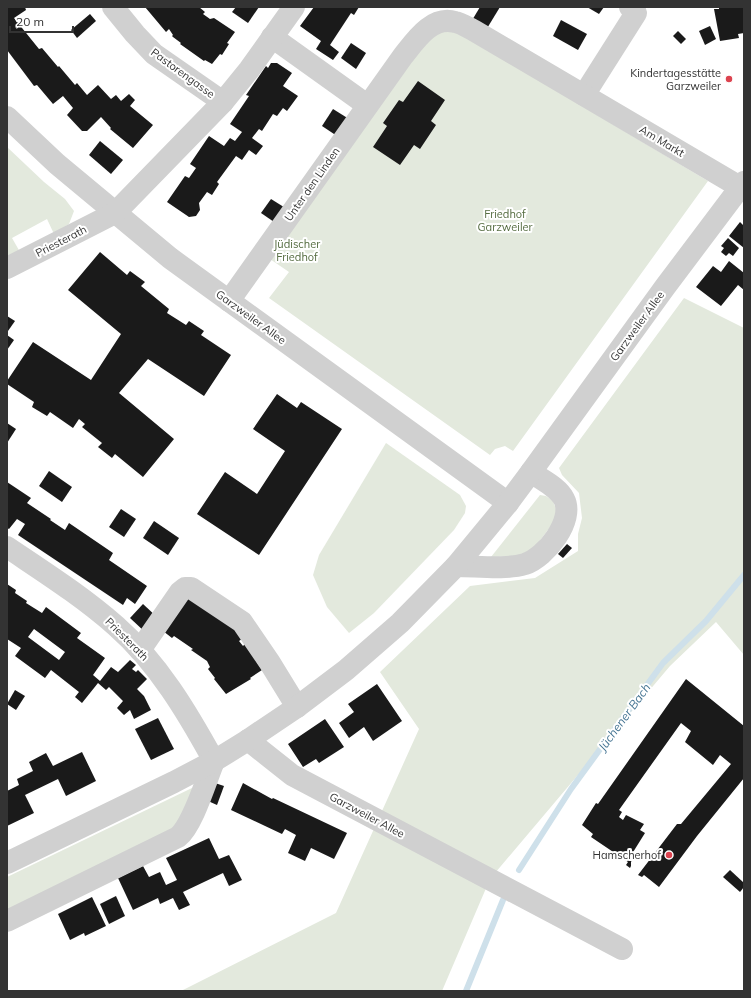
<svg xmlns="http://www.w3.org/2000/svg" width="751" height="998" font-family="Mulish,sans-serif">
	<rect width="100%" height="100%" fill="#fff"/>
	<!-- green -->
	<g fill="#e3e9dd">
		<polygon points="446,25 708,181 513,451 505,446 495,449 490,455 269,298 289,272 267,257 421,40"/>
		<polygon points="7,147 44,182 65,199 74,211 69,224 54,234 47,219 12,238 20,252 7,259"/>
		<polygon points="684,298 744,328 744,655 716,622 670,666 490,879 442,991 181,991 336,913 419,729 380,672 470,586 535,578 578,551 578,534 582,518 579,493 562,475 559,468"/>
		<polygon points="386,443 460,495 466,506 465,513 454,530 374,613 349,633 327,607 313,575 319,555"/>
		<polygon points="540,495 546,496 553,501 557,512 554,522 535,547 521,556 491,557"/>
		<polygon points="192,788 196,788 178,829 7,912 7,877"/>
	</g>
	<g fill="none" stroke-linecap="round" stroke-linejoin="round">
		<!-- stream -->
		<g stroke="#cee0ea" stroke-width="6">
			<polyline points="519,870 571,789 663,663 706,621 744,575"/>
			<polyline points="466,991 503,900"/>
		</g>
	</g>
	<!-- building -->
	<g fill="#1a1a1a" fill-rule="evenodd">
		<polygon points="7,7 25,7 26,10 14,18 39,49 42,48 58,67 59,66 75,85 77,83 87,95 98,85 111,99 116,95 121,101 129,94 135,100 130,106 153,125 133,148 110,129 111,128 101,117 87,131 82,131 67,115 73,108 63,96 53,104 37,85 34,86 7,50"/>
		<polygon points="145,7 199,7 205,12 203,14 210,19 214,18 235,32 227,43 229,44 222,55 220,54 212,64 205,60 204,61 180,44 181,43 173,37 172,36 173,35 169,29 166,32"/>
		<polygon points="236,7 259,7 248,23 232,12"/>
		<polygon points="314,7 359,7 354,15 351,13 330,45 339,52 333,60 316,49 321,41 300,26"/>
		<polygon points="480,7 500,7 486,30 471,22"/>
		<polygon points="587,7 604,7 599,14"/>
		<polygon points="719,7 744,7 744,33 738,34 739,38 720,41 714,9 719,9"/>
		<polygon points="90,14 96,21 77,38 71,30"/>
		<polygon points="561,20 587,34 578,50 553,36"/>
		<polygon points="710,26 716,39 705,45 699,31"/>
		<polygon points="678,31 686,39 681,44 673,36"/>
		<polygon points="351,43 366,53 356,69 341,58"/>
		<polygon points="271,63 277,63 292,73 283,86 298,96 287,111 283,108 277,116 273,114 262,131 259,129 252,138 263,146 256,155 249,150 242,160 236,156 217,182 219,184 212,195 207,192 199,203 200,210 196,216 189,217 167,202 185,176 189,178 196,168 190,164 209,136 224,146 230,138 235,141 242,132 230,124 249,96 246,95 266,66 268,68"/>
		<polygon points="418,81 445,100 431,121 436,125 420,149 414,145 400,165 373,147 387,126 383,123 399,100 403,102"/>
		<polygon points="333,109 349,119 337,136 322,126"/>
		<polygon points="100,141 123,160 111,174 89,155"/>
		<polygon points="271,199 287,209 277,224 261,213"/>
		<polygon points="740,222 744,226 744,248 729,236"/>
		<polygon points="728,238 739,248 733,256 729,253 726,256 721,252 724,248 721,246"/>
		<polygon points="100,252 127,275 130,271 145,282 141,286 169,309 167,313 186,325 189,321 204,331 201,335 231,355 204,396 148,359 119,393 174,439 143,477 115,454 112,458 98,447 102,443 82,427 85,424 79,419 73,428 50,412 47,416 32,407 34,402 7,384 7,381 33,342 91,380 121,334 68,290"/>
		<polygon points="729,261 744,273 744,290 738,285 721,306 696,287 713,266 721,272"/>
		<polygon points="7,316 15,321 8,331 7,331"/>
		<polygon points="7,335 14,340 7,350"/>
		<polygon points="277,394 297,408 301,402 342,429 259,555 197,514 225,472 257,494 285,451 253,429"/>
		<polygon points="7,423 16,429 7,443"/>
		<polygon points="49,471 72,487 62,502 39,486"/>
		<polygon points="7,482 31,498 27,503 51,519 50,520 65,530 69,523 113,553 109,560 147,586 135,604 127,598 123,605 18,535 25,524 17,519 9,529 7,528"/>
		<polygon points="121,509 136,519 124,537 109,527"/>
		<polygon points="154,521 179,538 168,555 143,538"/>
		<polygon points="567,544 572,548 563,558 558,554"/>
		<path d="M7 584 16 590 15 593 27 601 26 603 42 613 46 607 81 633 77 638 105 658 93 675 100 681 111 667 118 672 130 660 136 665 132 669 136 672 138 670 147 679 137 689 144 696 151 710 134 719 130 710 124 715 117 708 123 701 109 687 106 690 98 683 82 703 75 697 79 692 51 670 45 678 15 656 21 648 7 639ZM34 629 65 652 59 660 28 637Z"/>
		<polygon points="187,594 234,628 242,639 239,641 243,646 245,644 262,670 250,678 251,679 226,694 214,679 215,678 208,669 210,667 207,661 191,650 193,649 174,636 172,638 163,631"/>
		<polygon points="143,604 158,618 145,632 130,618"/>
		<polygon points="686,679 744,726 744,778 697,836 659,887 644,875 642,877 638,875 677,824 681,824 731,764 720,755 713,765 685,742 691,731 681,723 619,810 622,812 619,817 623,820 626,815 644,824 640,830 645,833 630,857 633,858 631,862 631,866 630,868 626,865 628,862 591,837 593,834 582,825 596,803 598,804"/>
		<polygon points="377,684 402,721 373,741 364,727 349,738 339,723 354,712 348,704"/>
		<polygon points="15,690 25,696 16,710 7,704"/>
		<polygon points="158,718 174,749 151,760 135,729"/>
		<polygon points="325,719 344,747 319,763 316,759 303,767 288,744"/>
		<polygon points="82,752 96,781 66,796 58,779 25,795 34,813 7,826 7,791 19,785 17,779 33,771 29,762 46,753 53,766"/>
		<polygon points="215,783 224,786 217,805 208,801"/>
		<polygon points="243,783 272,799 273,798 347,833 334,859 311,848 305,861 288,853 296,835 285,829 282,834 231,810"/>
		<polygon points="209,838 219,859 229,855 242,880 229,886 223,873 204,882 183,892 190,905 179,910 173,898 160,904 158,898 133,910 118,878 143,866 149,877 160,872 166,885 177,880 166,858"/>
		<polygon points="730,870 744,883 744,887 740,892 723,877"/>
		<polygon points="116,896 125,916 109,924 100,904"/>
		<polygon points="92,897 106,926 85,936 84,933 70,940 58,914"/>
	</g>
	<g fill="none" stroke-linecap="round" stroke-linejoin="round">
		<!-- minor -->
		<g stroke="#d0d0d0" stroke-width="22">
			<polyline points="113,7 135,34 154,54 223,102"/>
			<polyline points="272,37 367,105"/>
			<polyline points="584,95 636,13 630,7"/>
			<polyline points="7,117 57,164 170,258 508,503"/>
			<polyline points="7,268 115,213 223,102 249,70 294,7"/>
			<path d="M229 301 403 56C415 41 432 15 455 22 461 23 467 27 473 30L740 187"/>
			<path d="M7 547C44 572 82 596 116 626 158 663 187 712 214 761 206 780 193 825 178 837L7 921"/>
			<path d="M456 566C477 566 505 570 525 564 546 557 575 520 564 499 558 487 542 480 531 472"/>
			<polyline points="140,650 180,592 185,588 191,588 242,622 270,663 297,707"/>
			<polyline points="248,740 292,775 622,949"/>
			<polyline points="7,863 174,782 214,761 248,740 297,707 346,670 400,623 456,566 508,503 531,472 665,287 744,182"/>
		</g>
	</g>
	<!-- markers -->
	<g fill="#dc434f" stroke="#fff" stroke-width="1.5">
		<circle cx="729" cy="79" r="4"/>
		<circle cx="669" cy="855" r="4"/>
	</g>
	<g text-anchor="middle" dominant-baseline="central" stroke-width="4" stroke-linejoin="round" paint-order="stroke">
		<!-- street labels -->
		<g font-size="11" fill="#333" stroke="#fff">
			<text transform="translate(183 73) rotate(36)">Pastorengasse</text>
			<text transform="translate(662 141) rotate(31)">Am Markt</text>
			<text transform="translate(312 184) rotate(-55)">Unter den Linden</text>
			<text transform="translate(61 241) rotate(-27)">Priesterath</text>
			<text transform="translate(251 317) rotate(36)">Garzweiler Allee</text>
			<text transform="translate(637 326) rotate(-54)">Garzweiler Allee</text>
			<text transform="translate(127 639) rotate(45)">Priesterath</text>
			<text transform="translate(367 815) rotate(28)">Garzweiler Allee</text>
		</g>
		<!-- poi labels -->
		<g font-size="11" fill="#333" stroke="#fff" text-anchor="end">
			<text x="721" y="73">Kindertagesstätte<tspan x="721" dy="13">Garzweiler</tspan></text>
			<text x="661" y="855">Hamscherhof</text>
		</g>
		<!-- park labels -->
		<g font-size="11" fill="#566d42" stroke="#fff">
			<text x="505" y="214">Friedhof<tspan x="505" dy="13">Garzweiler</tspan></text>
			<text x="297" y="244">Jüdischer<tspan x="297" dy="13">Friedhof</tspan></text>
		</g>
		<!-- water labels -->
		<g font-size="12" font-style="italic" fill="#447492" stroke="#fff">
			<text transform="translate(624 717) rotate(-54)">Jüchener Bach</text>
		</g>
	</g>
	<!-- border -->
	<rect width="751" height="998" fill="none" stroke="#333333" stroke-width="16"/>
	<!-- scale -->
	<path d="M10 26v6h63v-6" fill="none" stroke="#333333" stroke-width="2"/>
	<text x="16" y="26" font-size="12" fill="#333333" stroke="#ffffff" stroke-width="3" paint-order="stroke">20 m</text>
</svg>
